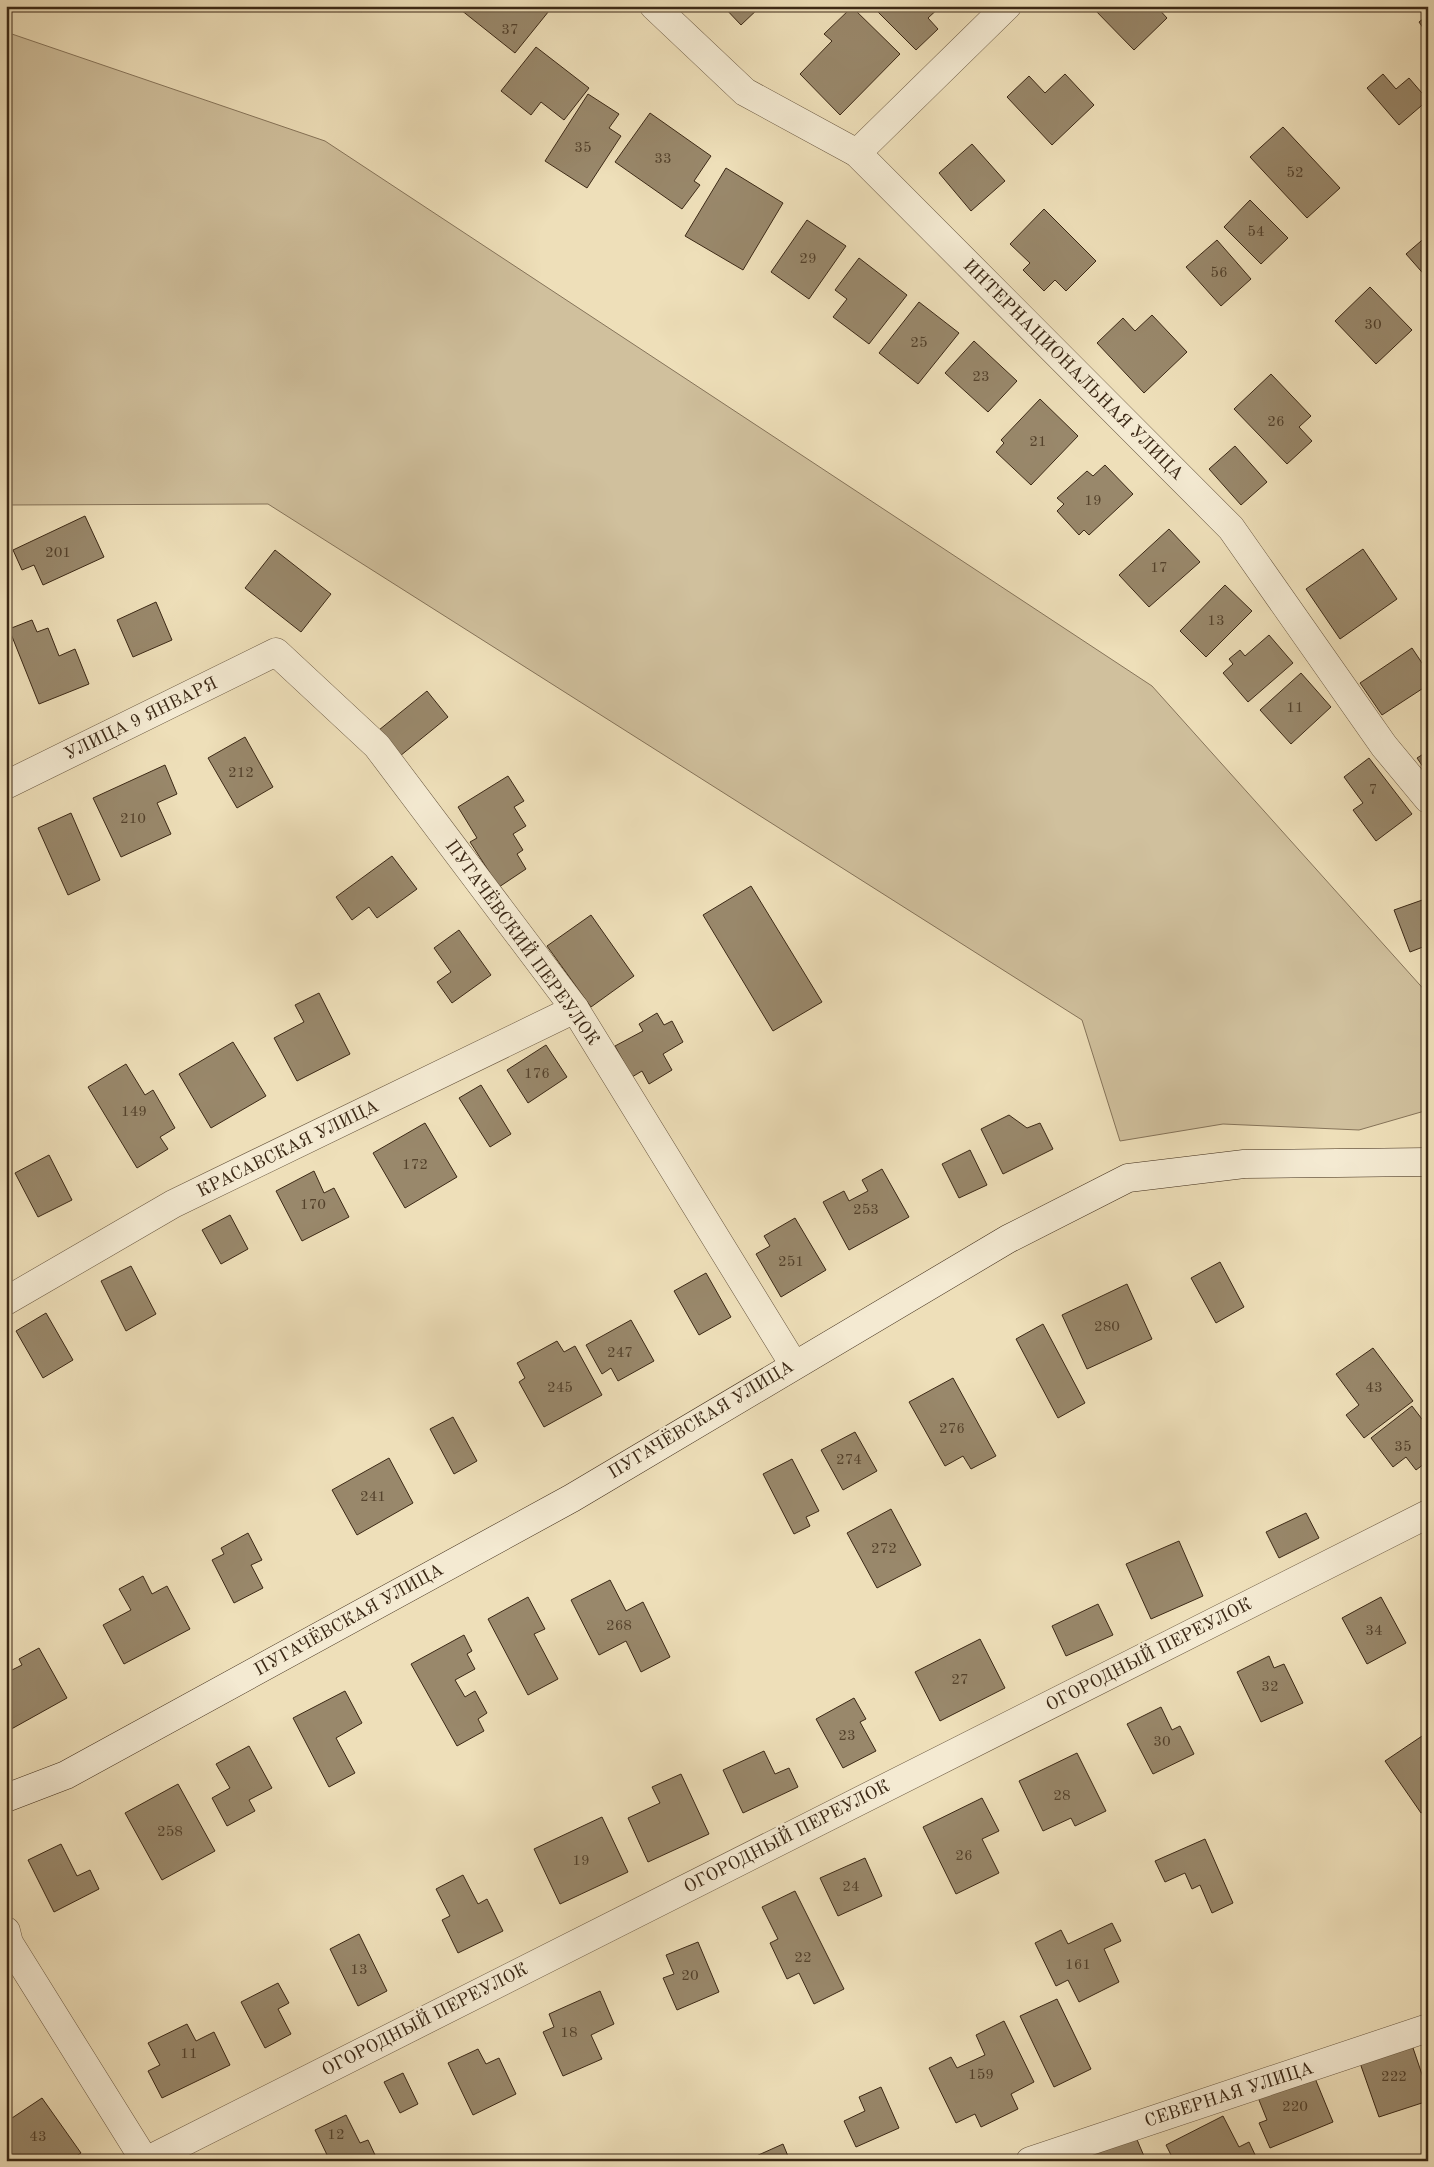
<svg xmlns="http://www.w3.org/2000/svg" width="1434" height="2167" font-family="'Old Standard TT',serif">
	<rect width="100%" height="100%" fill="#eedfb9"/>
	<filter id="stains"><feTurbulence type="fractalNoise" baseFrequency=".004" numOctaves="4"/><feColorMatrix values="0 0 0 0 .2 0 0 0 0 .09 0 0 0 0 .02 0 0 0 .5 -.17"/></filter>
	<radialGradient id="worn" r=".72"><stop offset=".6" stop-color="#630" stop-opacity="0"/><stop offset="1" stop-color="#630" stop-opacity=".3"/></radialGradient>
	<!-- green -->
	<polygon fill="#d0c09d" stroke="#86745a" points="6,32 325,141 1152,686 1428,994 1428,1110 1359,1130 1223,1124 1120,1141 1082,1020 268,504 6,505"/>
	<!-- building -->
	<g fill="#99886b" stroke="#3c2916">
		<polygon points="355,6 366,6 362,12"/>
		<polygon points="456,6 553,6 515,53"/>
		<polygon points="723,6 761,6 741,25"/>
		<polygon points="872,6 941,6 928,18 938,29 916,50"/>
		<polygon points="1095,6 1156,6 1167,18 1134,50 1093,8"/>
		<polygon points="852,7 900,54 840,115 800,74 832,41 824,34"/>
		<polygon points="1428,15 1428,35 1419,22"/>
		<polygon points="536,47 589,88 564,120 541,102 531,115 501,91"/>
		<polygon points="1065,74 1094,105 1052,145 1007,97 1029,76 1045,93"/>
		<polygon points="1383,74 1396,89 1409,78 1428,100 1399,125 1367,88"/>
		<polygon points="588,94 619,114 609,128 621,136 587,188 545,161"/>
		<polygon points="650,113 711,156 694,181 700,185 682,209 615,162"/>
		<polygon points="1283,127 1340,188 1307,218 1250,157"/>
		<polygon points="972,144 1005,181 971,211 939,173"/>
		<polygon points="726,168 783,203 743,270 685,236"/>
		<polygon points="1250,200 1288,238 1261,264 1224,227"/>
		<polygon points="1044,209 1096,261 1066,291 1055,280 1044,291 1023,270 1030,263 1010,244"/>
		<polygon points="807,220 846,246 809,299 771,272"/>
		<polygon points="1428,235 1428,279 1406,254"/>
		<polygon points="1217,240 1251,279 1221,306 1186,267"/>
		<polygon points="859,258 907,295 869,344 833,317 847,299 835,290"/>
		<polygon points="1370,287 1412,330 1376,364 1335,321"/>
		<polygon points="919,302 959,333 918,384 879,353"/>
		<polygon points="1152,315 1187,352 1144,393 1097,343 1123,318 1135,331"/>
		<polygon points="974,341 1017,381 988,412 945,373"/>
		<polygon points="1271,374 1311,416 1299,427 1312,441 1287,464 1234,409"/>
		<polygon points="1040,399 1078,436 1031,485 996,452 1004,443 1001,440"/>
		<polygon points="1235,446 1267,482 1241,505 1209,469"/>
		<polygon points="1105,465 1133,494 1089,535 1084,530 1079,535 1057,511 1064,504 1057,498 1087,471 1093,476"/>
		<polygon points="85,516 104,557 43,585 34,565 22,570 13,550"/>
		<polygon points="1169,529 1200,562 1149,607 1119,575"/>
		<polygon points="1363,549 1397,599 1340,639 1306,589"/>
		<polygon points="275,550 331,594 301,632 245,588"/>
		<polygon points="1225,585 1252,611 1206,657 1180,631"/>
		<polygon points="156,602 172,640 133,657 117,620"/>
		<polygon points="32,620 37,632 48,628 59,656 75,649 89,684 39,704 9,629"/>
		<polygon points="1269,635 1293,663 1248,702 1223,673 1233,664 1229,659 1240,650 1245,656"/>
		<polygon points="1412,648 1428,672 1428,685 1382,715 1360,683"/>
		<polygon points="1301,673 1331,707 1291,744 1260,710"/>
		<polygon points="427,691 448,717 400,756 379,730"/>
		<polygon points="245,737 273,787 237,808 208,758"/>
		<polygon points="1428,751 1428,774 1417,758"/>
		<polygon points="1369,758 1412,814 1376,841 1353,810 1363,803 1344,777"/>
		<polygon points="165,765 177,794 157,803 171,834 121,857 93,798"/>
		<polygon points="508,776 524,801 514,807 526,826 513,834 523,850 517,854 526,869 499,887 470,842 477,838 458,807"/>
		<polygon points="71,813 100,880 68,895 38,828"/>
		<polygon points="392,856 417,889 377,918 369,907 352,920 336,897"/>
		<polygon points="751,886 822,1002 773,1031 703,915"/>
		<polygon points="1428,898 1428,945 1410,952 1394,910"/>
		<polygon points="591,915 634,976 591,1007 547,946"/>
		<polygon points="459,930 491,975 452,1003 437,982 451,972 434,948"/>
		<polygon points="319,993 350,1054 297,1081 274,1038 304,1022 295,1005"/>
		<polygon points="657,1013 664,1025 672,1021 683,1042 663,1054 672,1070 649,1084 642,1071 632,1077 615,1046 643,1031 639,1024"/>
		<polygon points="233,1042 266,1096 211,1128 179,1074"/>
		<polygon points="546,1045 567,1077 528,1103 507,1070"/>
		<polygon points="126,1064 145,1095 153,1090 175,1128 160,1137 168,1149 137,1168 88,1087"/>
		<polygon points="481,1085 511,1134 490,1147 459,1098"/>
		<polygon points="1009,1115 1027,1128 1040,1123 1053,1149 1003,1174 981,1129"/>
		<polygon points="425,1123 457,1177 405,1208 373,1153"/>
		<polygon points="970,1150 987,1185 959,1198 942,1164"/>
		<polygon points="49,1155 72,1200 38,1217 15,1173"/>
		<polygon points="882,1169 909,1217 849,1250 823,1202 844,1191 849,1201 868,1191 862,1180"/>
		<polygon points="314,1171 324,1193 334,1188 349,1217 302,1241 276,1191"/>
		<polygon points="230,1215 248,1249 221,1264 202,1230"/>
		<polygon points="795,1218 826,1270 781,1297 756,1254 770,1246 764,1236"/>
		<polygon points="1220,1262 1244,1307 1216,1323 1191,1278"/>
		<polygon points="131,1266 156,1314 126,1331 101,1281"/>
		<polygon points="706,1273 731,1317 699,1335 674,1291"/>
		<polygon points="1127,1284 1152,1339 1087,1369 1062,1315"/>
		<polygon points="46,1313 73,1360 43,1378 16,1331"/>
		<polygon points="631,1320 654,1361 618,1381 611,1368 602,1374 586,1345"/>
		<polygon points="1043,1324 1085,1403 1058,1418 1016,1339"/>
		<polygon points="557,1341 564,1352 575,1346 602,1395 544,1427 519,1382 525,1378 517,1363"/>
		<polygon points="1373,1348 1413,1401 1364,1438 1346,1415 1359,1405 1336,1374"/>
		<polygon points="953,1378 996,1456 971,1469 963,1456 945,1466 909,1402"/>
		<polygon points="1412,1406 1428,1427 1428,1461 1416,1470 1406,1457 1393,1467 1371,1438"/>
		<polygon points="453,1417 477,1461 454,1474 430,1429"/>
		<polygon points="855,1432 877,1471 843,1490 821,1450"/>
		<polygon points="389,1458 413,1503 357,1535 332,1490"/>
		<polygon points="792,1459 819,1511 806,1517 810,1526 794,1534 763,1474"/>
		<polygon points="891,1509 921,1565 877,1588 847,1533"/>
		<polygon points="1306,1513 1319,1538 1279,1558 1266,1532"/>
		<polygon points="248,1533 262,1560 251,1565 263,1588 234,1603 212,1560 224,1554 221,1548"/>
		<polygon points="1179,1541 1203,1596 1151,1619 1126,1564"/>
		<polygon points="143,1576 152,1594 167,1586 190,1629 124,1664 103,1625 131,1610 119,1589"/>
		<polygon points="610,1580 626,1611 643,1602 670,1657 641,1672 626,1641 599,1655 571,1600"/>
		<polygon points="528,1597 545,1629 534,1634 558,1679 528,1695 488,1619"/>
		<polygon points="1381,1597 1406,1643 1367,1664 1342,1618"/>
		<polygon points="1098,1604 1113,1635 1066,1656 1052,1626"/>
		<polygon points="464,1635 472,1651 467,1654 475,1669 455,1680 465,1697 475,1691 487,1713 478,1719 484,1731 457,1746 411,1664"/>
		<polygon points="980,1639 1005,1688 940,1721 915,1672"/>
		<polygon points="39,1648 67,1698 6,1732 6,1673 22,1665 19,1659"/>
		<polygon points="1269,1656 1274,1668 1284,1664 1303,1703 1261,1722 1237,1672"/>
		<polygon points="345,1691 362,1723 336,1738 355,1773 329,1787 293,1718"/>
		<polygon points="854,1698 866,1719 860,1722 876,1751 843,1768 816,1719"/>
		<polygon points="1161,1707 1172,1730 1180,1726 1194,1754 1153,1774 1127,1724"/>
		<polygon points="1428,1732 1428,1809 1421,1813 1385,1761"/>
		<polygon points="249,1746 272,1788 249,1800 255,1811 227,1826 212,1798 230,1788 216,1764"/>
		<polygon points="764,1751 775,1774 789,1768 798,1787 743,1813 723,1770"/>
		<polygon points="1077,1753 1106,1811 1075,1826 1071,1818 1043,1831 1019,1781"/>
		<polygon points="681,1774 709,1834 648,1862 628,1818 660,1803 652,1787"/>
		<polygon points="178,1784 215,1851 162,1880 125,1813"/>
		<polygon points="982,1798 999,1831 982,1839 999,1873 956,1894 923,1827"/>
		<polygon points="602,1817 628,1872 560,1904 534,1849"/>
		<polygon points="1205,1839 1233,1903 1212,1913 1200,1885 1192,1889 1185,1873 1165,1882 1155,1861"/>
		<polygon points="61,1844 77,1876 90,1870 99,1889 54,1912 28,1860"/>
		<polygon points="865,1858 882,1896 838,1916 820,1878"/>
		<polygon points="463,1875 478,1904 487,1899 503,1931 458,1953 442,1920 450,1916 436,1889"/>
		<polygon points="795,1891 844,1989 814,2004 799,1973 787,1979 770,1943 778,1939 762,1907"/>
		<polygon points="1112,1923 1121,1941 1104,1949 1119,1982 1079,2002 1068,1980 1056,1986 1035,1943 1061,1930 1068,1944"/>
		<polygon points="359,1934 387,1991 358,2006 330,1949"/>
		<polygon points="698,1942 719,1992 677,2010 663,1978 674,1974 666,1955"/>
		<polygon points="278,1983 289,2003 278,2009 291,2034 265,2048 241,2002"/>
		<polygon points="600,1991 614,2024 591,2035 602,2059 563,2076 543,2032 554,2027 549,2014"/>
		<polygon points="1057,1999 1091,2069 1054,2087 1020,2016"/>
		<polygon points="1004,2021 1034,2082 1011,2094 1018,2109 981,2127 975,2114 956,2123 929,2068 951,2057 957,2068 985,2055 976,2035"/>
		<polygon points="187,2024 196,2041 214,2032 230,2065 162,2098 148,2071 160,2065 148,2043"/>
		<polygon points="1412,2045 1428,2092 1428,2101 1379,2117 1360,2063"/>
		<polygon points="478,2049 486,2064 499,2058 516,2094 473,2115 448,2063"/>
		<polygon points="1312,2071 1333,2122 1270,2148 1259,2123 1267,2120 1257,2095"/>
		<polygon points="403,2073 418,2104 400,2113 384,2082"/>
		<polygon points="881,2087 899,2128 856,2147 844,2121 865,2111 859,2097"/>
		<polygon points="42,2098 81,2153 69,2161 10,2161 6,2155 6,2122"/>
		<polygon points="346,2115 360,2143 368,2140 376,2157 367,2161 330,2161 315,2130"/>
		<polygon points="1223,2116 1239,2147 1249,2142 1258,2161 1174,2161 1166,2145"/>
		<polygon points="1133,2130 1146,2161 1059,2161"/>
		<polygon points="783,2144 790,2161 755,2161 754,2157"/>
	</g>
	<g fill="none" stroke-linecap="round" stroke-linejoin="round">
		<!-- street casing -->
		<g stroke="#68563f" stroke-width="29">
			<g id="street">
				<polyline points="654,6 745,92 857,153 1231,528 1384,746 1428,799"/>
				<polyline points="857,153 1007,6"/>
				<polyline points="6,785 276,652 377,746 575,1009 794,1365"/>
				<polyline points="6,1301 173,1204 575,1009"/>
				<polyline points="6,1931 9,1943 145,2161"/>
				<polyline points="146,2161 1428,1514"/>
				<polyline points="1030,2161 1428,2028"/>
			</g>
		</g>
		<!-- secondary casing -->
		<g stroke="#3c2916" stroke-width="29">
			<polyline id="secondary" points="6,1798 66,1775 572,1498 1008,1239 1128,1178 1244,1164 1428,1162"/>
		</g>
		<!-- street -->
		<use href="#street" stroke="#f4ead2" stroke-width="28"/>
		<!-- secondary -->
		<use href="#secondary" stroke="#f4ead2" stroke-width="28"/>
	</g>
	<g text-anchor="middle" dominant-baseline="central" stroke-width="5" stroke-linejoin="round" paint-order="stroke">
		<!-- number labels -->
		<g font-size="15" fill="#53412b">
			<text x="510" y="30">37</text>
			<text x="583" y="148">35</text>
			<text x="663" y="159">33</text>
			<text x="1295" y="173">52</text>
			<text x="1256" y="232">54</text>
			<text x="808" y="259">29</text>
			<text x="1219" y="273">56</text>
			<text x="1373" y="325">30</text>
			<text x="919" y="343">25</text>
			<text x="981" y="377">23</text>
			<text x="1276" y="422">26</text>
			<text x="1038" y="442">21</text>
			<text x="1093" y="501">19</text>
			<text x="58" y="553">201</text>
			<text x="1159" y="568">17</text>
			<text x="1216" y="621">13</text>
			<text x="1295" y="708">11</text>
			<text x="241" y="773">212</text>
			<text x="1373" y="790">7</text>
			<text x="133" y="819">210</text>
			<text x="537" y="1074">176</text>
			<text x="134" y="1112">149</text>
			<text x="415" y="1165">172</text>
			<text x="313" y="1205">170</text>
			<text x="866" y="1210">253</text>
			<text x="791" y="1262">251</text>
			<text x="1107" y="1327">280</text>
			<text x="620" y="1353">247</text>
			<text x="560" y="1388">245</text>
			<text x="1374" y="1388">43</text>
			<text x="952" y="1429">276</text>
			<text x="1403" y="1447">35</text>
			<text x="849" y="1460">274</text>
			<text x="373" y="1497">241</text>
			<text x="884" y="1549">272</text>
			<text x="619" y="1626">268</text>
			<text x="1374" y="1631">34</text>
			<text x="960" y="1680">27</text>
			<text x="1270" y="1687">32</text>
			<text x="847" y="1736">23</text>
			<text x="1162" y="1742">30</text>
			<text x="1062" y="1796">28</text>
			<text x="170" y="1832">258</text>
			<text x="964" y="1856">26</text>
			<text x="581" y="1861">19</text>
			<text x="851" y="1887">24</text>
			<text x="803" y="1958">22</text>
			<text x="1078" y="1965">161</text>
			<text x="359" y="1970">13</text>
			<text x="690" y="1976">20</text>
			<text x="569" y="2033">18</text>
			<text x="189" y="2054">11</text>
			<text x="981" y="2075">159</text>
			<text x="1394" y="2077">222</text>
			<text x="1295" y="2107">220</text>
			<text x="336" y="2135">12</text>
			<text x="38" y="2137">43</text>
		</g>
		<!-- street labels -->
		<g font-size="18" fill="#3c2916" stroke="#f4ead2">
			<text transform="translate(1073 370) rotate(45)">ИНТЕРНАЦИОНАЛЬНАЯ УЛИЦА</text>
			<text transform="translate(141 719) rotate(-26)">УЛИЦА 9 ЯНВАРЯ</text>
			<text transform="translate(522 943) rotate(54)">ПУГАЧЁВСКИЙ ПЕРЕУЛОК</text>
			<text transform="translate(288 1149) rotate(-26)">КРАСАВСКАЯ УЛИЦА</text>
			<text transform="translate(701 1420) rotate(-31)">ПУГАЧЁВСКАЯ УЛИЦА</text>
			<text transform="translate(349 1620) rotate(-29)">ПУГАЧЁВСКАЯ УЛИЦА</text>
			<text transform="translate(1149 1655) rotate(-27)">ОГОРОДНЫЙ ПЕРЕУЛОК</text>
			<text transform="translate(787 1837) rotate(-27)">ОГОРОДНЫЙ ПЕРЕУЛОК</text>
			<text transform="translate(425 2020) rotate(-27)">ОГОРОДНЫЙ ПЕРЕУЛОК</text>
			<text transform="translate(1229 2095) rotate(-18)">СЕВЕРНАЯ УЛИЦА</text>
		</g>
	</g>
	<!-- margin -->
	<rect width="1434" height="2167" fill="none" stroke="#eedfb9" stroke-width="25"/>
	<rect x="8" y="8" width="1419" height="2152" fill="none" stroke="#3c2916" stroke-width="2.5"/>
	<rect x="12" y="12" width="1409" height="2142" fill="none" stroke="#3c2916"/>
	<rect width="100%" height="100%" filter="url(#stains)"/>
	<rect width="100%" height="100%" fill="url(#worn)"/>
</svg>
